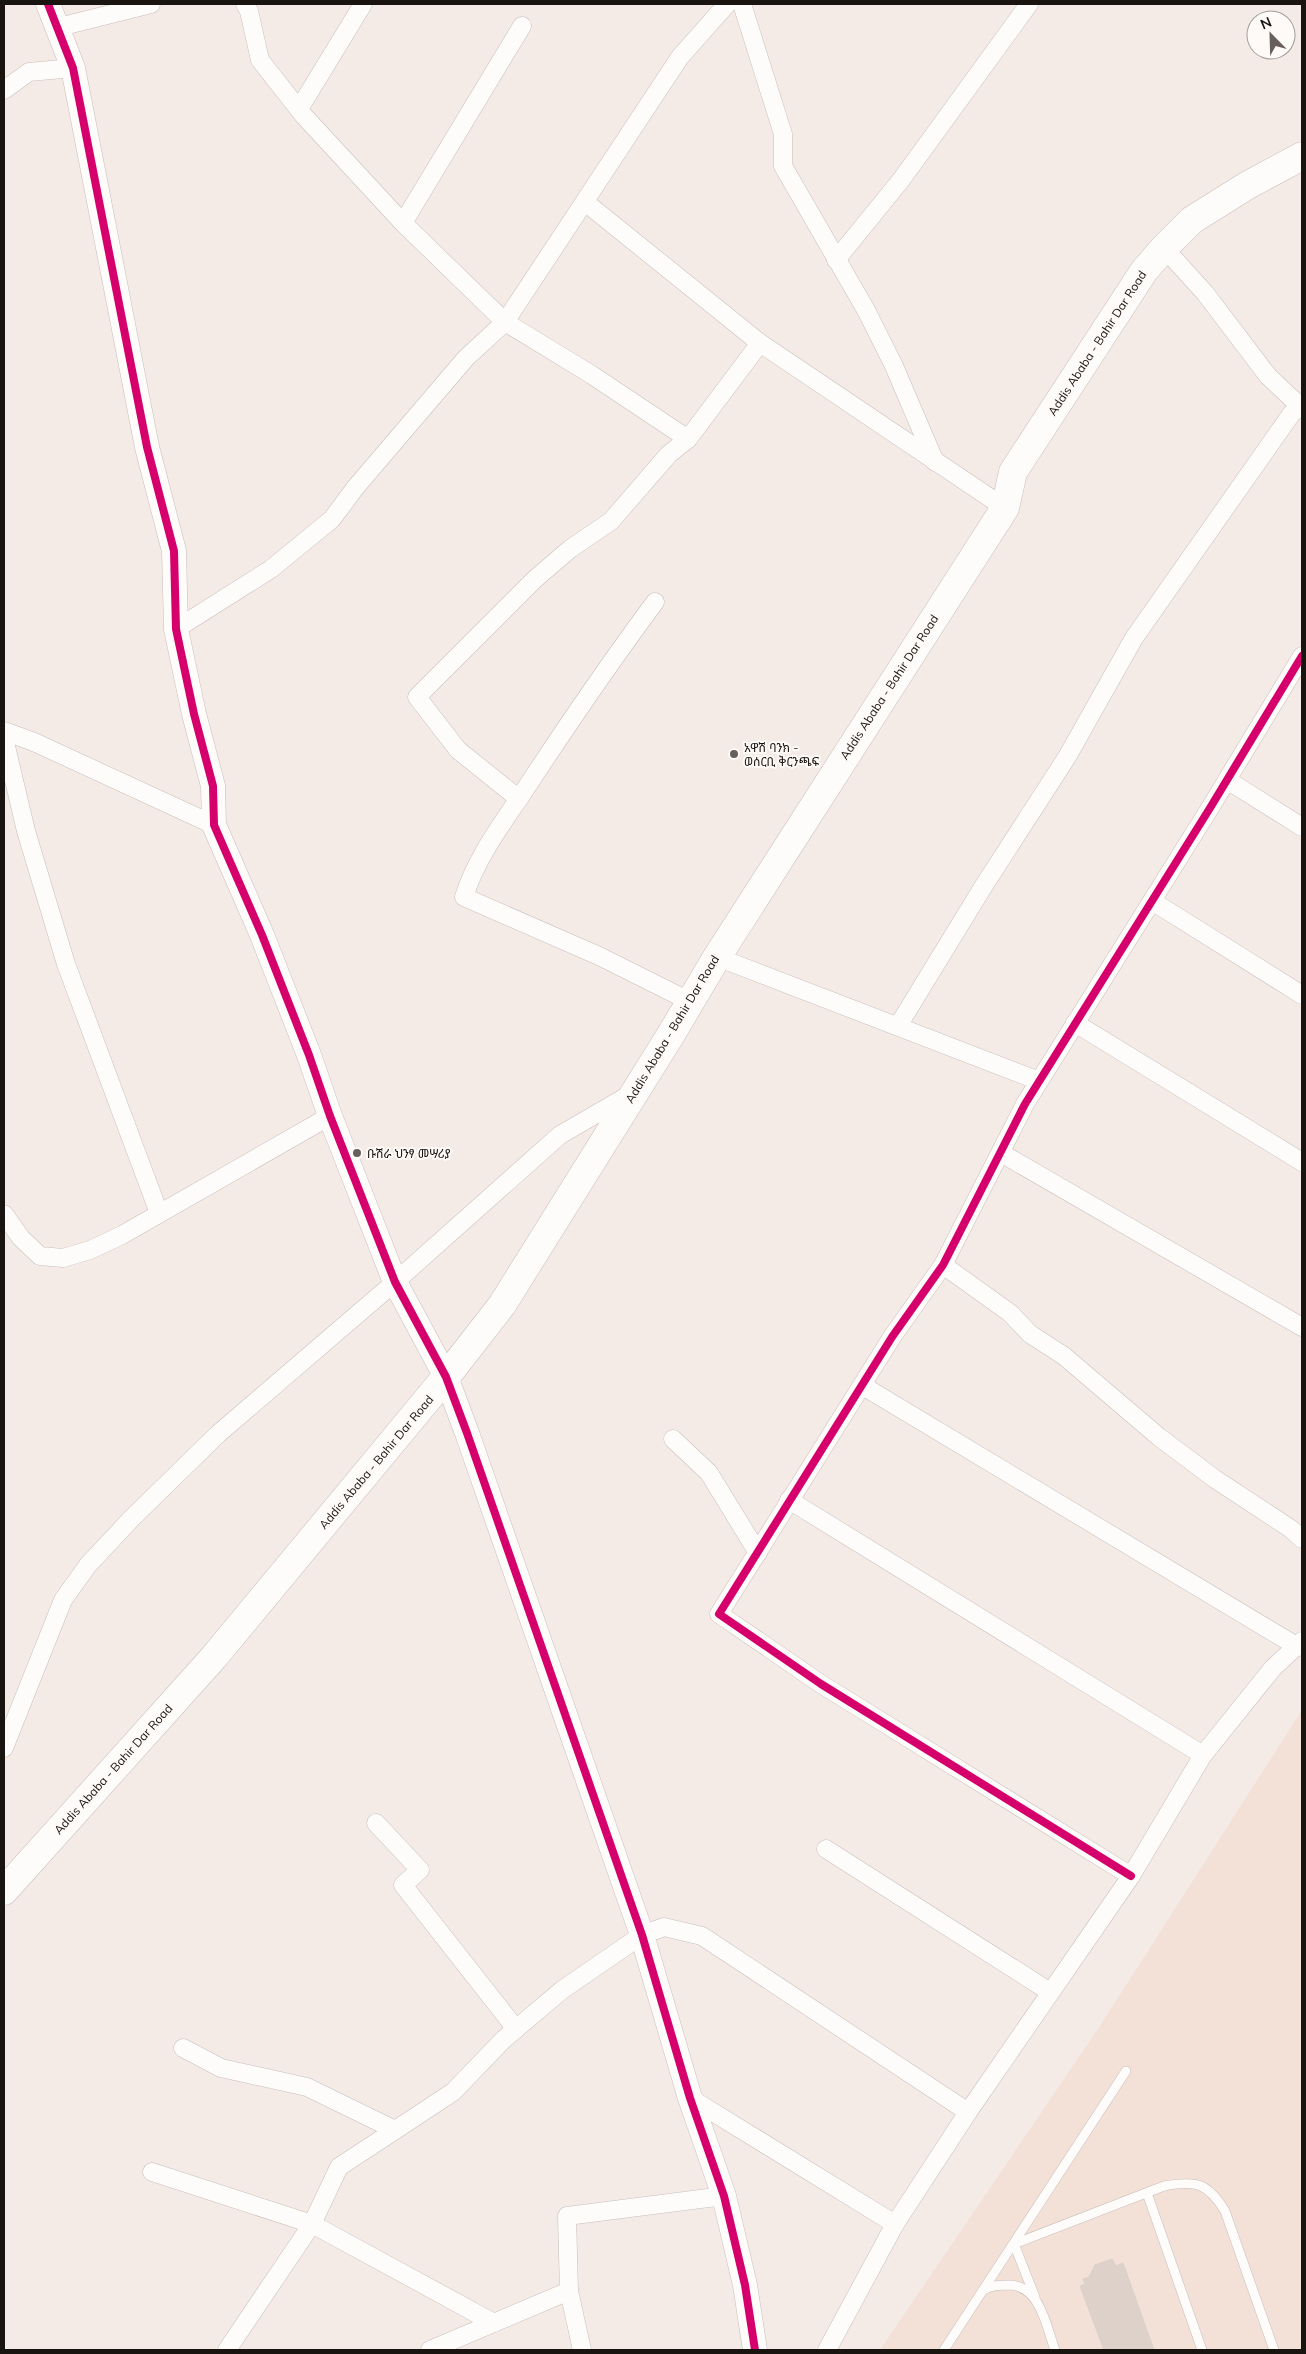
<svg xmlns="http://www.w3.org/2000/svg" width="1306" height="2354" font-family="Mulish,'Noto Sans Ethiopic',sans-serif">
	<rect width="100%" height="100%" fill="#f5ebe6"/>
	<!-- built -->
	<polygon fill="#f3e0d6" points="1302,1710 1302,2350 880,2350 1100,2026"/>
	<!-- building -->
	<polygon fill="#ded1ca" stroke="#d9d1cd" points="1112,2259 1116,2266 1123,2263 1154,2350 1104,2350 1080,2286 1085,2284 1083,2279 1089,2277 1095,2265"/>
	<g fill="none" stroke-linecap="round" stroke-linejoin="round">
		<!-- lane casing -->
		<g stroke="#c6bebb" stroke-width="10">
			<g id="lane">
				<polyline points="1147,2193 1202,2350"/>
				<polyline points="983,2290 1126,2071"/>
				<path d="M1035 2297 1014 2244 1164 2186C1196 2180 1208 2183 1225 2211L1274 2350"/>
				<path d="M944 2350 983 2290C992 2285 1000 2285 1010 2285 1041 2287 1046 2326 1055 2350"/>
			</g>
		</g>
		<!-- street casing -->
		<g stroke="#c6bebb" stroke-width="19">
			<g id="street">
				<polyline points="245,4 249,11 260,60 304,116 403,223 505,322 592,375 688,439 760,343"/>
				<polyline points="742,4 783,134 783,166 866,310 894,366 935,462"/>
				<polyline points="59,27 151,4"/>
				<polyline points="4,90 29,72 73,68"/>
				<polyline points="299,109 363,4"/>
				<polyline points="585,202 760,343 1005,508"/>
				<polyline points="403,223 522,26"/>
				<polyline points="1164,248 1205,293 1268,376 1302,408"/>
				<polyline points="836,260 901,180 1029,4"/>
				<path d="M655 602C609 664 566 727 524 791 502 824 476 858 464 897L599 956 689 1001"/>
				<polyline points="176,629 271,569 332,519 355,488 466,358 505,322 680,57 727,4"/>
				<polyline points="4,731 34,742 214,825"/>
				<polyline points="4,738 26,831 66,964 159,1213"/>
				<polyline points="1227,780 1302,827"/>
				<polyline points="519,799 458,750 417,697 535,579 570,549 611,521 669,454 688,439"/>
				<polyline points="1152,901 1302,995"/>
				<polyline points="717,957 1039,1081"/>
				<polyline points="1075,1023 1302,1162"/>
				<polyline points="898,1026 983,887 1067,757 1134,638 1292,413 1302,406"/>
				<polyline points="1001,1153 1302,1327"/>
				<polyline points="4,1214 21,1238 40,1256 63,1258 90,1250 122,1235 330,1116"/>
				<polyline points="943,1265 1010,1313 1030,1334 1064,1356 1159,1437 1215,1479 1291,1529 1302,1539"/>
				<polyline points="863,1386 1298,1647"/>
				<polyline points="673,1439 709,1473 758,1553"/>
				<polyline points="789,1500 1203,1755"/>
				<polyline points="4,1748 63,1600 88,1565 131,1519 218,1434 395,1282 560,1135 629,1095"/>
				<polyline points="376,1823 420,1870 403,1885 516,2029"/>
				<polyline points="826,1849 1050,1992"/>
				<polyline points="1131,1876 821,1684 719,1614 892,1337 943,1265 1025,1104 1210,808 1302,656"/>
				<polyline points="183,2048 221,2068 307,2087 395,2130"/>
				<polyline points="690,2098 895,2224"/>
				<polyline points="152,2172 312,2224 494,2323"/>
				<polyline points="227,2350 312,2224 339,2167 453,2092 504,2039 562,1990 642,1935 664,1927 702,1936 968,2112"/>
				<polyline points="430,2350 569,2291"/>
				<polyline points="582,2350 569,2291 567,2216 724,2196"/>
				<polyline points="827,2350 895,2224 968,2112 1131,1876 1203,1755 1273,1668 1302,1641"/>
			</g>
		</g>
		<!-- secondary casing -->
		<g stroke="#c6bebb" stroke-width="25">
			<polyline id="secondary" points="48,4 73,68 147,447 174,551 176,629 194,714 213,786 214,825 262,935 309,1055 330,1116 395,1282 446,1377 467,1433 642,1935 690,2098 724,2196 745,2285 755,2350"/>
		</g>
		<!-- highway casing -->
		<g stroke="#c6bebb" stroke-width="29">
			<polyline id="highway" points="4,1891 214,1657 446,1377 502,1305 670,1036 717,957 1005,508 1013,472 1144,271 1164,248 1192,220 1248,185 1302,156"/>
		</g>
		<!-- lane -->
		<use href="#lane" stroke="#fefcfb" stroke-width="9"/>
		<!-- street -->
		<use href="#street" stroke="#fefcfb" stroke-width="18"/>
		<!-- secondary -->
		<use href="#secondary" stroke="#fefcfb" stroke-width="24"/>
		<!-- highway -->
		<use href="#highway" stroke="#fefcfb" stroke-width="28"/>
		<!-- cycleway casing -->
		<g stroke="#fdfaf8" stroke-width="11">
			<g id="cycleway">
				<polyline points="48,4 73,68 147,447 174,551 176,629 194,714 213,786 214,825 262,935 309,1055 330,1116 395,1282 446,1377 467,1433 642,1935 690,2098 724,2196 745,2285 755,2350"/>
				<polyline points="1131,1876 821,1684 719,1614 892,1337 943,1265 1025,1104 1210,808 1302,656"/>
			</g>
		</g>
		<!-- cycleway -->
		<use href="#cycleway" stroke="#d6006c" stroke-width="8"/>
	</g>
	<!-- markers -->
	<g fill="#675f5c" stroke="#fdfaf8" stroke-width="2">
		<circle cx="734" cy="754" r="5"/>
		<circle cx="357" cy="1153" r="5"/>
	</g>
	<g text-anchor="middle" dominant-baseline="central" stroke-width="4" stroke-linejoin="round" paint-order="stroke">
		<!-- street labels -->
		<g font-size="12" fill="#1a1411" stroke="#fdfaf8">
			<text transform="translate(1097 343) rotate(-57)">Addis Ababa - Bahir Dar Road</text>
			<text transform="translate(889 687) rotate(-57)">Addis Ababa - Bahir Dar Road</text>
			<text transform="translate(672 1029) rotate(-59)">Addis Ababa - Bahir Dar Road</text>
			<text transform="translate(376 1462) rotate(-50)">Addis Ababa - Bahir Dar Road</text>
			<text transform="translate(113 1769) rotate(-48)">Addis Ababa - Bahir Dar Road</text>
		</g>
		<!-- poi labels -->
		<g font-size="12" fill="#1a1411" stroke="#fdfaf8" text-anchor="start">
			<text x="744" y="747">አዋሽ ባንክ -<tspan x="744" dy="14">ወሰርቢ ቅርንጫፍ</tspan></text>
			<text x="367" y="1153">ቡሽራ ህንፃ መሣሪያ</text>
		</g>
	</g>
	<!-- border -->
	<rect width="1306" height="2354" fill="none" stroke="#1a1411" stroke-width="10"/>
	<!-- north arrow -->
	<g transform="translate(1271 35) rotate(337)"><circle r="24" fill="#fdfaf8" stroke="#a29e9c"/>
	<path d="M0-4L9 19L0 12L-9 19Z" fill="#675f5c"/>
	<text y="-8" font-size="14" font-weight="bold" text-anchor="middle" fill="#1a1411">N</text>
	</g>
</svg>
